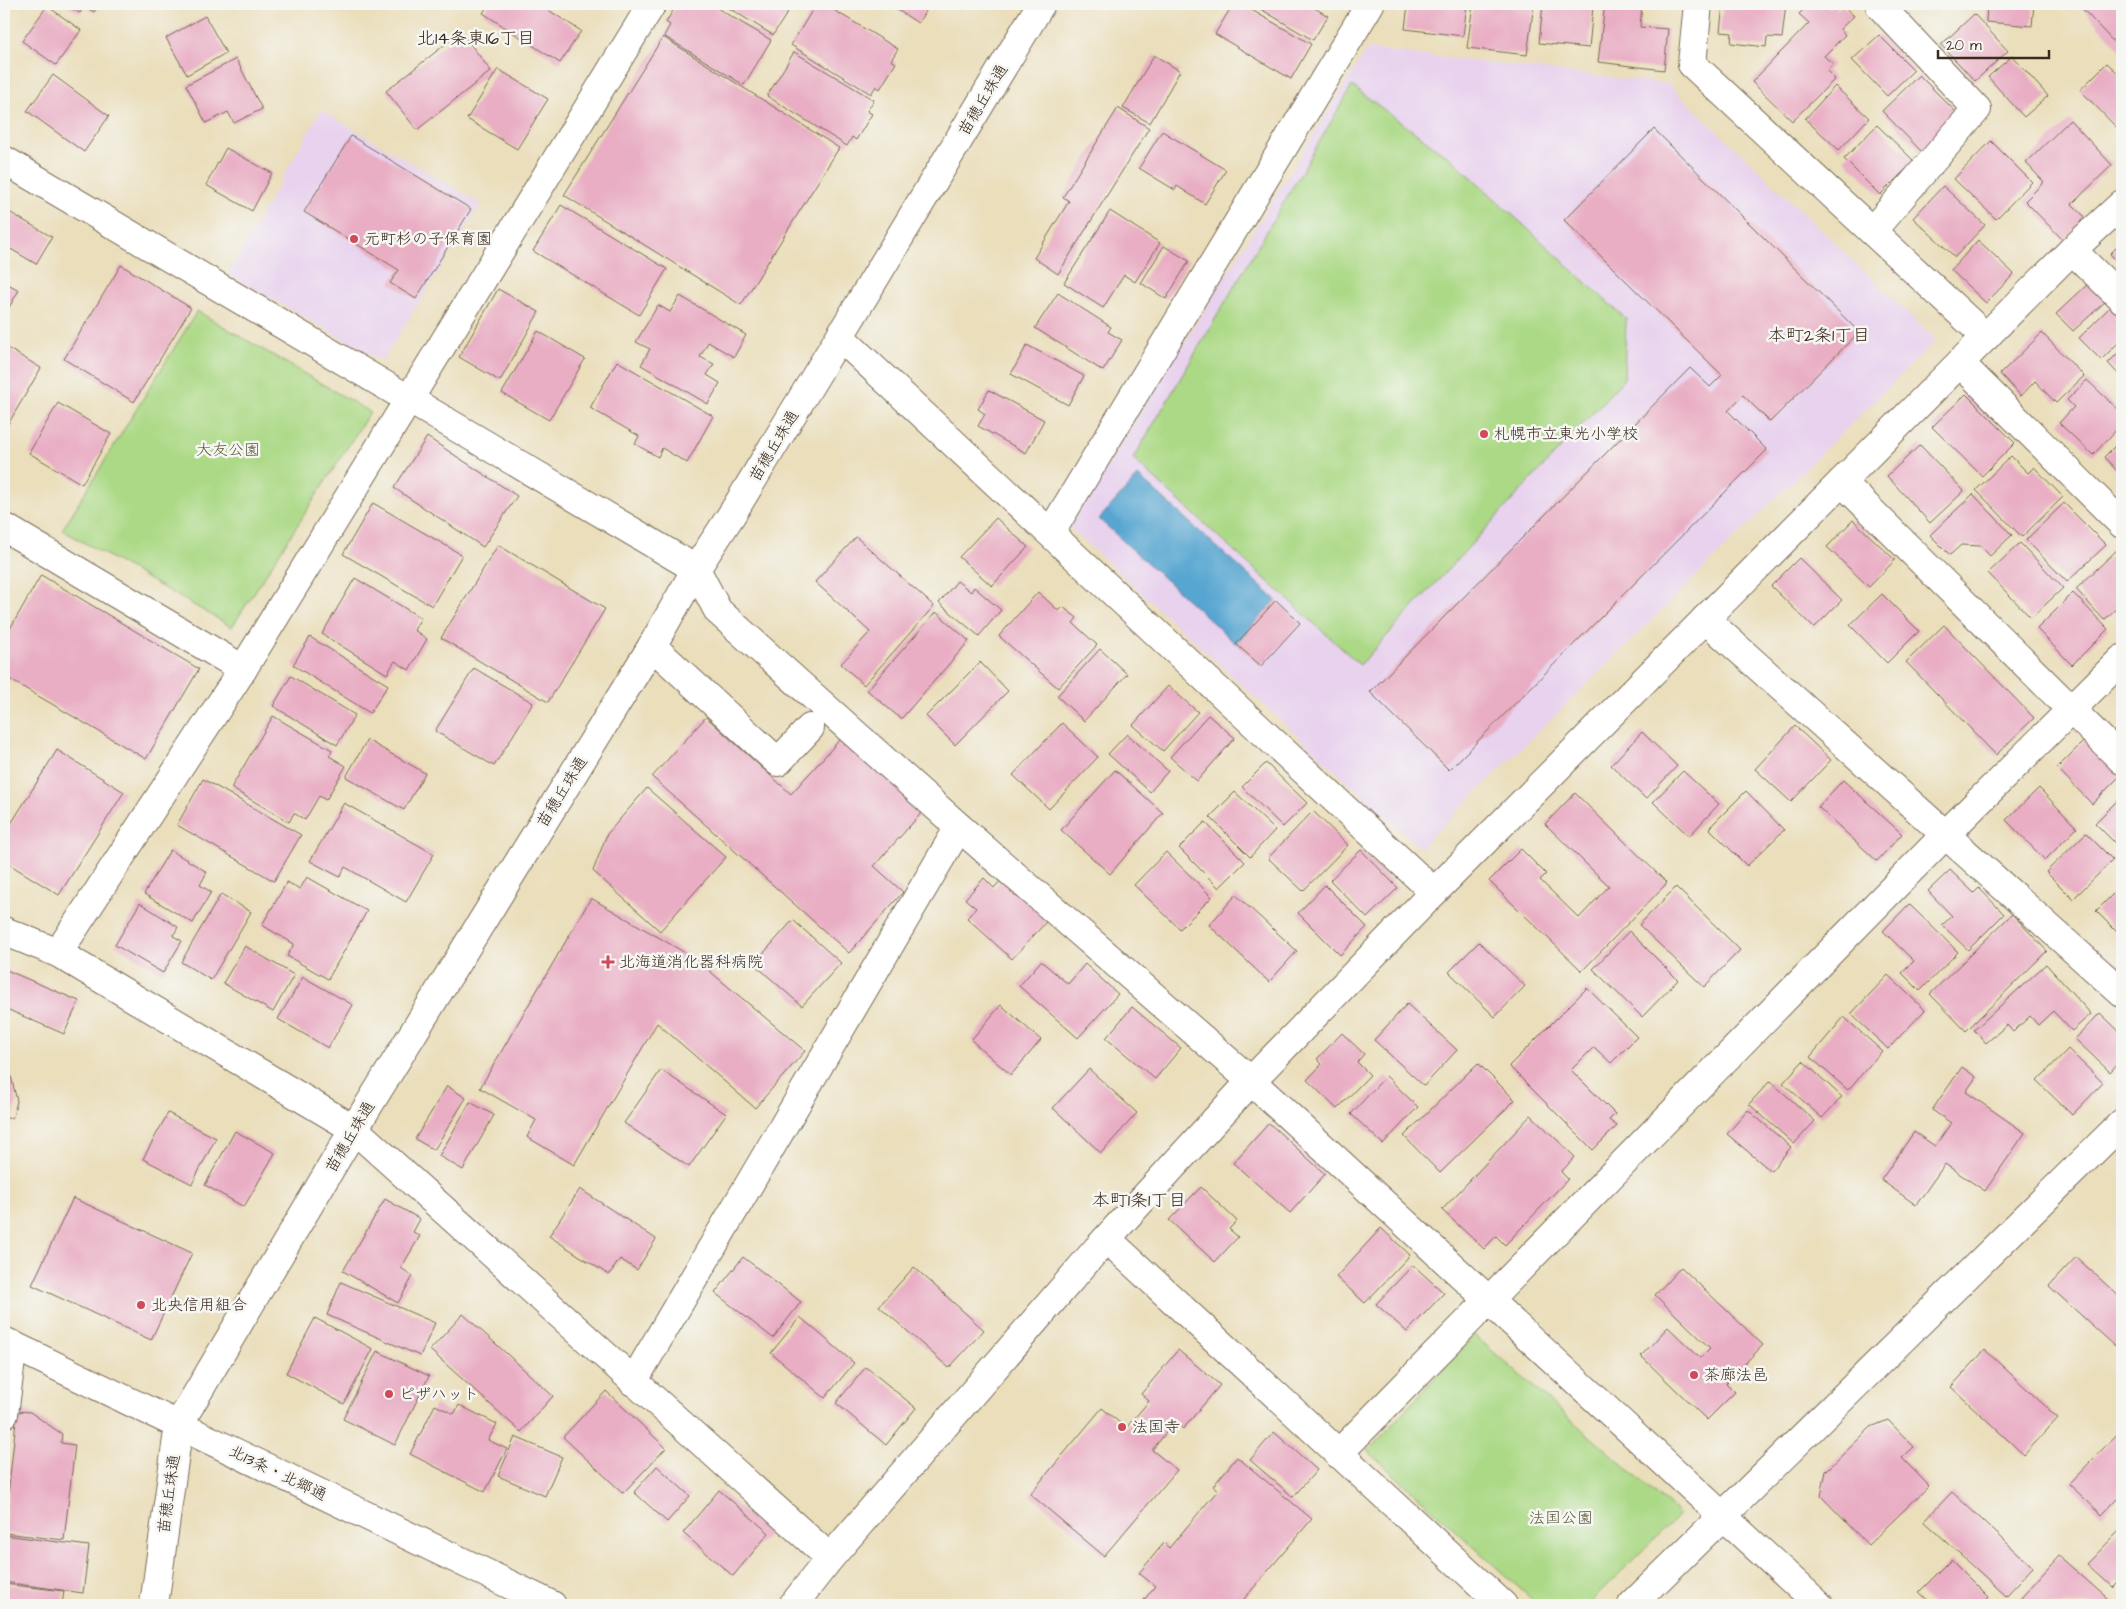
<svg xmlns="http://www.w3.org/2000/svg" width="2126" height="1609" font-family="'Architects Daughter','Klee One',sans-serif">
	<rect width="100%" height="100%" fill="#f6f6f2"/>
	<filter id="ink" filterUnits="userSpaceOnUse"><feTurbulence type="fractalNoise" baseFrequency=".02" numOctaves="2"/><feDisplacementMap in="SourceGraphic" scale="10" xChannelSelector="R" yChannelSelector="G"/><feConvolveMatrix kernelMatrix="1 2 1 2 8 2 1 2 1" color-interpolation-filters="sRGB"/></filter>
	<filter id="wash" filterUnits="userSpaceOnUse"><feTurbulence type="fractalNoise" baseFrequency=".0096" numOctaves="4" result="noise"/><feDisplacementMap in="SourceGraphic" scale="20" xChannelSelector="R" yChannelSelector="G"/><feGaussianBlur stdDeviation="1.12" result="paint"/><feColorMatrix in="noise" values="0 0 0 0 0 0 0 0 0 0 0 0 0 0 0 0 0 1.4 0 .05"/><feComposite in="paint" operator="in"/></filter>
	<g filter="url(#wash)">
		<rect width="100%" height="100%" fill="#eadebb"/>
		<!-- built -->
		<g fill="#e8d2ee">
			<polygon points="1367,49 1668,84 1936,340 1420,848 1069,527"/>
			<polygon points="321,110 481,204 382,361 228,274"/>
		</g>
		<!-- green -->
		<g fill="#acd986" stroke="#748252">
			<polygon points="1352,86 1455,162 1626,319 1624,379 1360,665 1133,459"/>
			<polygon points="197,311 370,412 232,627 62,530"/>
			<polygon points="1474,1335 1679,1514 1588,1605 1538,1605 1368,1451"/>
		</g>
		<!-- water -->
		<polygon fill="#57a6d1" stroke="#496878" points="1138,476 1276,600 1236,644 1099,519"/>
		<g id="blocks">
			<!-- building -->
			<g fill="#e9aec4">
				<polygon points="63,4 99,4 94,12 84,6 80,13"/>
				<polygon points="489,4 539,4 581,31 560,63 483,13"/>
				<polygon points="677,4 710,4 771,40 744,85 664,36 670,25 666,22"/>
				<polygon points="722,4 793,4 773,35"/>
				<polygon points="816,4 824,4 898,49 891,60 896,63 880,89 876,86 871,94 791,45"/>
				<polygon points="888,4 930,4 918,23"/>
				<polygon points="1233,4 1241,4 1311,44 1291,79 1215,34"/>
				<polygon points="1252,4 1308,4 1328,16 1313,40"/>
				<polygon points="1408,4 1467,4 1463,36 1405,29"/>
				<polygon points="1473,4 1534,4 1527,55 1467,48"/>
				<polygon points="1543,4 1593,7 1589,48 1539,43"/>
				<polygon points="1605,4 1642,4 1640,27 1668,29 1664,70 1598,62"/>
				<polygon points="1723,4 1786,4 1782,38 1767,37 1766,47 1731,43 1732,33 1720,32"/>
				<polygon points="1809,4 1815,4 1818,7 1821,4 1825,4 1829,8 1833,4 1838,9 1842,5 1854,16 1840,29 1845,35 1824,56 1833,64 1827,71 1835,79 1792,121 1752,82 1809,23 1799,14"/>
				<polygon points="1987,4 2034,4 2032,26 1986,22"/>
				<polygon points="2078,4 2122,4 2122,51"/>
				<polygon points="47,6 81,30 56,65 22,41"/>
				<polygon points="1974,14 2008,51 1975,81 1941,45"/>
				<polygon points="205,16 226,53 187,75 166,38"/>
				<polygon points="461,32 491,71 417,130 386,91"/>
				<polygon points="1879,35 1914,70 1887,96 1852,60"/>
				<polygon points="663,37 839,148 741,305 564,195"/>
				<polygon points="794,52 874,100 867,111 872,114 856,140 852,137 847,146 767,96"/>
				<polygon points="1154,55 1180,71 1150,123 1123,108"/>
				<polygon points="2012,56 2048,96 2024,117 1988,77"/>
				<polygon points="236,59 262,109 234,123 228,112 206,123 186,85"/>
				<polygon points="2107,63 2122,77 2122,133 2080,90"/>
				<polygon points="498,69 548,99 517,149 467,119"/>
				<polygon points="53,75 109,116 84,152 27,111"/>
				<polygon points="1919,75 1959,115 1922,152 1882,111"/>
				<polygon points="1835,86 1869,118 1839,150 1805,119"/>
				<polygon points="1118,108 1149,128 1058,274 1034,258 1069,201 1063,197"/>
				<polygon points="2070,120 2112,165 2072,204 2086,218 2063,240 2025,201 2044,182 2026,163"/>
				<polygon points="1877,125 1914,161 1880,195 1844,159"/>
				<polygon points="1654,129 1859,332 1770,422 1743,395 1728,411 1767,450 1449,770 1370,692 1690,368 1710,387 1722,375 1564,220"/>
				<polygon points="1162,131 1226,170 1205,204 1177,186 1175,190 1139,168"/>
				<polygon points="351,136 471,209 416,299 390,283 399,270 304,212"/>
				<polygon points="1991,141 2032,182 1996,219 1954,179"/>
				<polygon points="226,148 272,173 252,211 206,185"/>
				<polygon points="1943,186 1985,225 1955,257 1913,218"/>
				<polygon points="561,205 667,269 639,315 533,251"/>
				<polygon points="4,209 52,237 36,264 4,245"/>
				<polygon points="1110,211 1160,243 1135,282 1124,275 1103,308 1064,283"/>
				<polygon points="1978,240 2014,274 1986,303 1951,270"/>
				<polygon points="2122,242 2122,266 2110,254"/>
				<polygon points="1164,246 1189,261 1166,299 1141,283"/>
				<polygon points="121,265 191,308 134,402 64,359"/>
				<polygon points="4,282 19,290 4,316"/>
				<polygon points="2089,283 2106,301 2073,331 2056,314"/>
				<polygon points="498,289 539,312 500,381 459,357"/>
				<polygon points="1058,293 1111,327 1108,332 1122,340 1103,371 1035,328"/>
				<polygon points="680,296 746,335 734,357 708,342 700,357 714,364 707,375 720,383 708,404 641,365 650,349 636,342 658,305 670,312"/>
				<polygon points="2112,305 2122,315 2122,339 2101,360 2079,338"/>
				<polygon points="538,331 585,359 549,420 502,393"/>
				<polygon points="2042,333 2084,376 2056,403 2035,381 2021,396 2000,374"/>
				<polygon points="1027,345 1084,376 1068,405 1011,374"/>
				<polygon points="4,346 41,368 4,431"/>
				<polygon points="2122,349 2122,378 2108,363"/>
				<polygon points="617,361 713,416 687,463 662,448 658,457 635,444 639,436 590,408"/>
				<polygon points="2087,380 2122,413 2122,424 2093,455 2059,423 2074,407 2067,400"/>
				<polygon points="989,390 1044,420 1026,453 978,426 985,414 978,409"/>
				<polygon points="1966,394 2015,443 1982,476 1932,427"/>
				<polygon points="58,403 111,434 82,484 29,453"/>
				<polygon points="427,437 517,496 483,547 394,488"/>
				<polygon points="2122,439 2122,476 2104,457"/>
				<polygon points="1920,445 1964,491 1930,523 1887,476"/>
				<polygon points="2011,456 2028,473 2034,467 2063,497 2022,537 1976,490"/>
				<polygon points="1973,494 2012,535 1990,556 1981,546 1961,545 1950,555 1930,535"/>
				<polygon points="373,503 462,555 432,606 343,554"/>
				<polygon points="2064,503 2106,545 2067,582 2026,540"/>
				<polygon points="996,518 1028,547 992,586 959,557"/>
				<polygon points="1853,520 1895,560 1869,587 1827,547"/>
				<polygon points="856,537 934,606 864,685 841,664 870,632 815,582"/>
				<polygon points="2020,543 2063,588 2031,618 1988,573"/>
				<polygon points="498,545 605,609 548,702 441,638"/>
				<polygon points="2120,547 2122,549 2122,603 2104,620 2076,589"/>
				<polygon points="1799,558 1842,600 1814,628 1771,586"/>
				<polygon points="41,575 199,669 146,759 4,676 4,639"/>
				<polygon points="355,578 421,618 414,630 427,639 409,670 395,661 387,674 322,634"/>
				<polygon points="957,581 971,592 974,587 1001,610 979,636 939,603"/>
				<polygon points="1038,592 1059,611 1063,607 1077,618 1073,623 1097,645 1058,688 999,636"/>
				<polygon points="2073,593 2108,629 2072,665 2037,629"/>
				<polygon points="1882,594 1919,631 1887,663 1850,625"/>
				<polygon points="1276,600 1300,623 1261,666 1236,644"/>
				<polygon points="936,612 969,641 901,719 867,690"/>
				<polygon points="1944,625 2034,718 1996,755 1906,662"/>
				<polygon points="310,637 388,685 370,713 293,665"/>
				<polygon points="1100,649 1127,674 1084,721 1057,696"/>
				<polygon points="980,662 1008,691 955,745 926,716"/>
				<polygon points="474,668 533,703 494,766 435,731"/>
				<polygon points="291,676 355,715 337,745 273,706"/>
				<polygon points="1168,686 1198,712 1163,751 1133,725"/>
				<polygon points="1208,715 1235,738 1197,781 1170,757"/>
				<polygon points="273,716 332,750 329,756 346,766 326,800 319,796 305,820 294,813 289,822 231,788"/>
				<polygon points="706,717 791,794 843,736 925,809 874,866 903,892 849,953 652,777"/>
				<polygon points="1062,723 1098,757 1049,809 1013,775"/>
				<polygon points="1795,726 1831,760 1791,802 1755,769"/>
				<polygon points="1642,732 1677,766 1646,799 1611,765"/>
				<polygon points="1127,734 1168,771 1150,792 1108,754"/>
				<polygon points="367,740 425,773 404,810 346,777"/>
				<polygon points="2085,740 2121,775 2092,804 2057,768"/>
				<polygon points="57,750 124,792 59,895 4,861 4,835"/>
				<polygon points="1266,763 1307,803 1283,827 1242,787"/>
				<polygon points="1115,770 1163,813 1110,874 1061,830"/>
				<polygon points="1683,771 1719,804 1689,836 1653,802"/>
				<polygon points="203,779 301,835 274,881 177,825"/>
				<polygon points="1843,780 1902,834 1877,861 1818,807"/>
				<polygon points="647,788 726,857 660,931 593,871 607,834"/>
				<polygon points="2039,788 2077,828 2045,860 2006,820"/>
				<polygon points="1746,791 1784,830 1747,866 1709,828"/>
				<polygon points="1235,792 1275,830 1250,857 1210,817"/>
				<polygon points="1575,793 1667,883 1582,971 1489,881 1521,849 1546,874 1540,880 1579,918 1609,886 1545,824"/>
				<polygon points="2122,796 2122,850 2095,823"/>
				<polygon points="344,803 434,854 406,902 345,867 340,877 310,861"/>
				<polygon points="1313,811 1348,845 1303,891 1268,858"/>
				<polygon points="1205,822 1245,862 1219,888 1179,848"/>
				<polygon points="2086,833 2113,860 2073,899 2046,872"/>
				<polygon points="170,850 207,872 200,885 211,892 193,923 144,894"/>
				<polygon points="1361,850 1398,888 1367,918 1330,880"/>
				<polygon points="1166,852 1212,897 1180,929 1134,885"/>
				<polygon points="1950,870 1974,893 1979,888 2004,914 1968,950 1942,925 1952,916 1928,891"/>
				<polygon points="307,877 367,911 328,979 287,956 294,944 262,925 287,882 300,889"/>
				<polygon points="984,878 994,888 1002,879 1048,920 1012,959 967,918 976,908 965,899"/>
				<polygon points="1325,885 1367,927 1340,955 1298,913"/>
				<polygon points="2122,885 2122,937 2096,911"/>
				<polygon points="1676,887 1740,950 1704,987 1639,925"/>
				<polygon points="221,894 251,912 211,980 181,962"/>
				<polygon points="1236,895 1297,951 1269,982 1209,925"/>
				<polygon points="591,898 694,958 805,1051 755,1108 657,1023 574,1165 527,1137 536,1120 480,1088"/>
				<polygon points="140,903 178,927 173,936 182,941 163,973 115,945"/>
				<polygon points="1909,904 1958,952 1920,991 1902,973 1914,961 1883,931"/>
				<polygon points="2012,914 2047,951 1966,1031 1930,994"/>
				<polygon points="793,920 841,963 802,1006 754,964"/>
				<polygon points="1629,931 1678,980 1642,1017 1593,969"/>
				<polygon points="1479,942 1525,986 1495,1017 1449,972"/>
				<polygon points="245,946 294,975 273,1012 223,983"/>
				<polygon points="1041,961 1068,984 1085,964 1118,994 1078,1038 1019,986"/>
				<polygon points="2046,964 2091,1014 2072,1031 2053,1011 2038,1025 2030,1016 2013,1032 2007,1025 1986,1043 1974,1030"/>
				<polygon points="4,969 79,1001 64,1034 4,1008"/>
				<polygon points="1888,975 1925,1010 1888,1049 1851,1014"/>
				<polygon points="303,977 353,1005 328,1048 278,1019"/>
				<polygon points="1587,988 1637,1037 1611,1063 1594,1047 1571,1070 1615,1114 1609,1120 1617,1126 1593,1150 1509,1066"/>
				<polygon points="1407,1004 1457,1050 1424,1086 1374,1040"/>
				<polygon points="1001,1005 1041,1040 1011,1075 971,1040"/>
				<polygon points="1132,1007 1181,1048 1155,1079 1106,1038"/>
				<polygon points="2100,1013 2122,1034 2122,1059 2110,1072 2075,1039"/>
				<polygon points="1844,1017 1882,1051 1848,1090 1810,1057"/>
				<polygon points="1342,1033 1364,1054 1357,1062 1370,1075 1337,1109 1307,1080 1322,1064 1317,1059"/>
				<polygon points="4,1047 17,1101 13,1117 4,1119"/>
				<polygon points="2068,1049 2103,1083 2072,1115 2037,1081"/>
				<polygon points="1803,1061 1842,1097 1822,1118 1783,1083"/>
				<polygon points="1478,1063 1515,1100 1440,1173 1404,1136"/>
				<polygon points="1962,1067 1976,1077 1966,1092 2025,1133 1985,1191 1945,1164 1916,1205 1881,1180 1914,1132 1935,1146 1951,1123 1932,1110"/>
				<polygon points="1089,1069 1137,1113 1101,1153 1053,1108"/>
				<polygon points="661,1070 726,1114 689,1167 624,1123"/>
				<polygon points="1386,1076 1418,1107 1383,1144 1351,1114"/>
				<polygon points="1770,1081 1815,1121 1794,1144 1749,1104"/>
				<polygon points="447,1086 466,1098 434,1150 415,1139"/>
				<polygon points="470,1102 494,1115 463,1170 439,1156"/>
				<polygon points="1748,1110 1791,1147 1771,1171 1727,1134"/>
				<polygon points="168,1113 216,1138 192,1184 143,1159"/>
				<polygon points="1531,1115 1575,1157 1561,1172 1568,1179 1505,1245 1496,1236 1484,1249 1442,1210"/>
				<polygon points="1269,1123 1325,1174 1290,1213 1233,1163"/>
				<polygon points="235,1131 275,1153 244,1207 205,1185"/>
				<polygon points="1201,1187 1237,1221 1229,1229 1238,1237 1215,1262 1169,1220"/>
				<polygon points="580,1189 656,1239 637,1270 620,1259 609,1275 549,1236"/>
				<polygon points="73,1198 192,1253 151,1340 32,1285"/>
				<polygon points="385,1199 420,1219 413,1232 420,1236 401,1268 413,1276 398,1303 343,1271"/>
				<polygon points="1381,1228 1410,1255 1365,1303 1336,1277"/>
				<polygon points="743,1257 801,1302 773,1338 715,1293"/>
				<polygon points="2076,1257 2122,1299 2122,1337 2115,1346 2049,1286"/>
				<polygon points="1413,1265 1444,1293 1407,1332 1376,1304"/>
				<polygon points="914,1267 984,1330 949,1368 879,1306"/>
				<polygon points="1681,1267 1763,1345 1726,1383 1735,1392 1707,1420 1641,1356 1668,1327 1700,1358 1710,1348 1655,1295"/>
				<polygon points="341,1282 435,1323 420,1356 327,1315"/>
				<polygon points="463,1314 553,1396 521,1432 430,1350"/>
				<polygon points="800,1317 854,1363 825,1398 771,1353"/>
				<polygon points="315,1318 373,1349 344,1404 286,1373"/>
				<polygon points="1178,1350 1220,1385 1183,1429 1175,1422 1152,1450 1177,1470 1104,1556 1030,1494 1102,1408 1126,1428 1149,1401 1141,1394"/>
				<polygon points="1985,1350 2058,1418 2024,1455 1951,1387"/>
				<polygon points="377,1351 429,1376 395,1445 343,1419"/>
				<polygon points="866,1367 916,1408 886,1445 836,1403"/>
				<polygon points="606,1391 666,1448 623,1493 563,1437"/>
				<polygon points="435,1405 454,1414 459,1405 497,1424 488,1440 507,1449 485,1492 410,1454"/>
				<polygon points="17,1411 30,1412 62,1434 61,1443 75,1445 64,1540 4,1533"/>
				<polygon points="1888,1420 1914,1447 1902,1458 1929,1486 1868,1545 1821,1496 1826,1471 1871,1427"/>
				<polygon points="2122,1429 2122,1502 2118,1498 2102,1515 2069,1484"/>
				<polygon points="1274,1432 1317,1470 1293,1497 1250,1460"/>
				<polygon points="515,1437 562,1457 545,1496 498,1476"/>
				<polygon points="1237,1457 1312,1519 1239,1605 1142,1605 1141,1604 1155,1586 1139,1573 1164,1543 1169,1548 1218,1490 1213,1486"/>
				<polygon points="657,1466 690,1496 667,1522 634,1492"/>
				<polygon points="719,1490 769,1533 733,1576 683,1533"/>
				<polygon points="1952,1492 2033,1567 2006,1596 1924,1521"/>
				<polygon points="2122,1528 2122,1587 2117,1582 2112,1587 2087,1564"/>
				<polygon points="4,1535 89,1546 83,1593 4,1582"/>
				<polygon points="2059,1556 2115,1605 2029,1605 2021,1598"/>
				<polygon points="1951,1560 1989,1598 1982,1605 1933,1605 1919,1592"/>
				<polygon points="4,1584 64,1591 62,1605 4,1605"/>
			</g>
		</g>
	</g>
	<g filter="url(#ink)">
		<use href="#blocks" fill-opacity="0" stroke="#786955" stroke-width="1"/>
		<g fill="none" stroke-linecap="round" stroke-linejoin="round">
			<!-- minor casing -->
			<g stroke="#786955" stroke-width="30">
				<g id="minor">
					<polyline points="1698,4 1692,64 1986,337"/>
					<polyline points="4,160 696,569 718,611 959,827 1251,1081 1819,1605"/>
					<polyline points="1872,231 1977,109 1880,6 1880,4"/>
					<polyline points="2072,250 2122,299"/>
					<polyline points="840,337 1434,892"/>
					<polyline points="1960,363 2122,524"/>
					<polyline points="1842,482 2122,760"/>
					<polyline points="4,527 243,669"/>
					<polyline points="1051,532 1370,4"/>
					<polyline points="1705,619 2122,993"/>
					<polyline points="652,646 778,762 810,728"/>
					<polyline points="4,931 58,953 354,1129 830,1558"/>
					<polyline points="58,953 243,669 652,4"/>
					<polyline points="1107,1239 1503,1605"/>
					<polyline points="4,1341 552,1605"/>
					<polyline points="633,1382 959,827"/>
					<polyline points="4,1414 13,1345"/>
					<polyline points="1338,1454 1946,834 2122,659"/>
					<polyline points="154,1605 179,1424 354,1129 652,646 696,569 732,514 1041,4"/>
					<polyline points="793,1605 830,1558 1097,1249 1251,1081 1434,892 2072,250 2122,204"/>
					<polyline points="1632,1605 2122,1123"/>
				</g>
			</g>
			<!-- minor -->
			<use href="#minor" stroke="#fff" stroke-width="28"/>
		</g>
	</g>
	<!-- markers -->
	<g fill="#d1495b" stroke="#f6f6f2" stroke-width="2">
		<circle cx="354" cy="239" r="5"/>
		<circle cx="1484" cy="434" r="5"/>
		<path d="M605.5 954.5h5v5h5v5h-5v5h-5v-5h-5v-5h5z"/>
		<circle cx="141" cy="1305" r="5"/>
		<circle cx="1694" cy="1375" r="5"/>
		<circle cx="389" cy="1394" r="5"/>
		<circle cx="1122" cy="1427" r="5"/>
	</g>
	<g text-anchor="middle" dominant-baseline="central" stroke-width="5" stroke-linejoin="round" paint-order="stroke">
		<!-- street labels -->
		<g font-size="16" fill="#3b2a1e" stroke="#f6f6f2">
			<text transform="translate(983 100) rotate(-59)">苗穂丘珠通</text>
			<text transform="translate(774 446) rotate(-59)">苗穂丘珠通</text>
			<text transform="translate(562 792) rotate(-58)">苗穂丘珠通</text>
			<text transform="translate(350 1137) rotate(-59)">苗穂丘珠通</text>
			<text transform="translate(278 1473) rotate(26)">北13条・北郷通</text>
			<text transform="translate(169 1494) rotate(-82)">苗穂丘珠通</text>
		</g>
		<!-- poi labels -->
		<g font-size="16" fill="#3b2a1e" stroke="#f6f6f2" text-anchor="start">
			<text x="364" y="239">元町杉の子保育園</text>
			<text x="1494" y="434">札幌市立東光小学校</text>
			<text x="619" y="962">北海道消化器科病院</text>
			<text x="151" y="1305">北央信用組合</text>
			<text x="1704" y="1375">茶廊法邑</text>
			<text x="399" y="1394">ピザハット</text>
			<text x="1132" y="1427">法国寺</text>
		</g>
		<!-- park labels -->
		<g font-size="16" fill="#575638" stroke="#f6f6f2">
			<text x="228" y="450">大友公園</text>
			<text x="1561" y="1518">法国公園</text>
		</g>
		<!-- neighbourhood labels -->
		<g font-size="18" fill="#3b2a1e" stroke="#f6f6f2">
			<text x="476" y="38">北14条東16丁目</text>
			<text x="1819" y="335">本町2条1丁目</text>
			<text x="1139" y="1200">本町1条1丁目</text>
		</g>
	</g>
	<!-- margin -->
	<rect width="2126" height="1609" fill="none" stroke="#f6f6f2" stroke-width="20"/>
	<!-- scale -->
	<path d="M1938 50v8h111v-8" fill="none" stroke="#3b2a1e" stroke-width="2.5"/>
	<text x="1946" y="50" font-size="15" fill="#3b2a1e" stroke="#f6f6f2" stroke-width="4" paint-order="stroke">20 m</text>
</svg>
